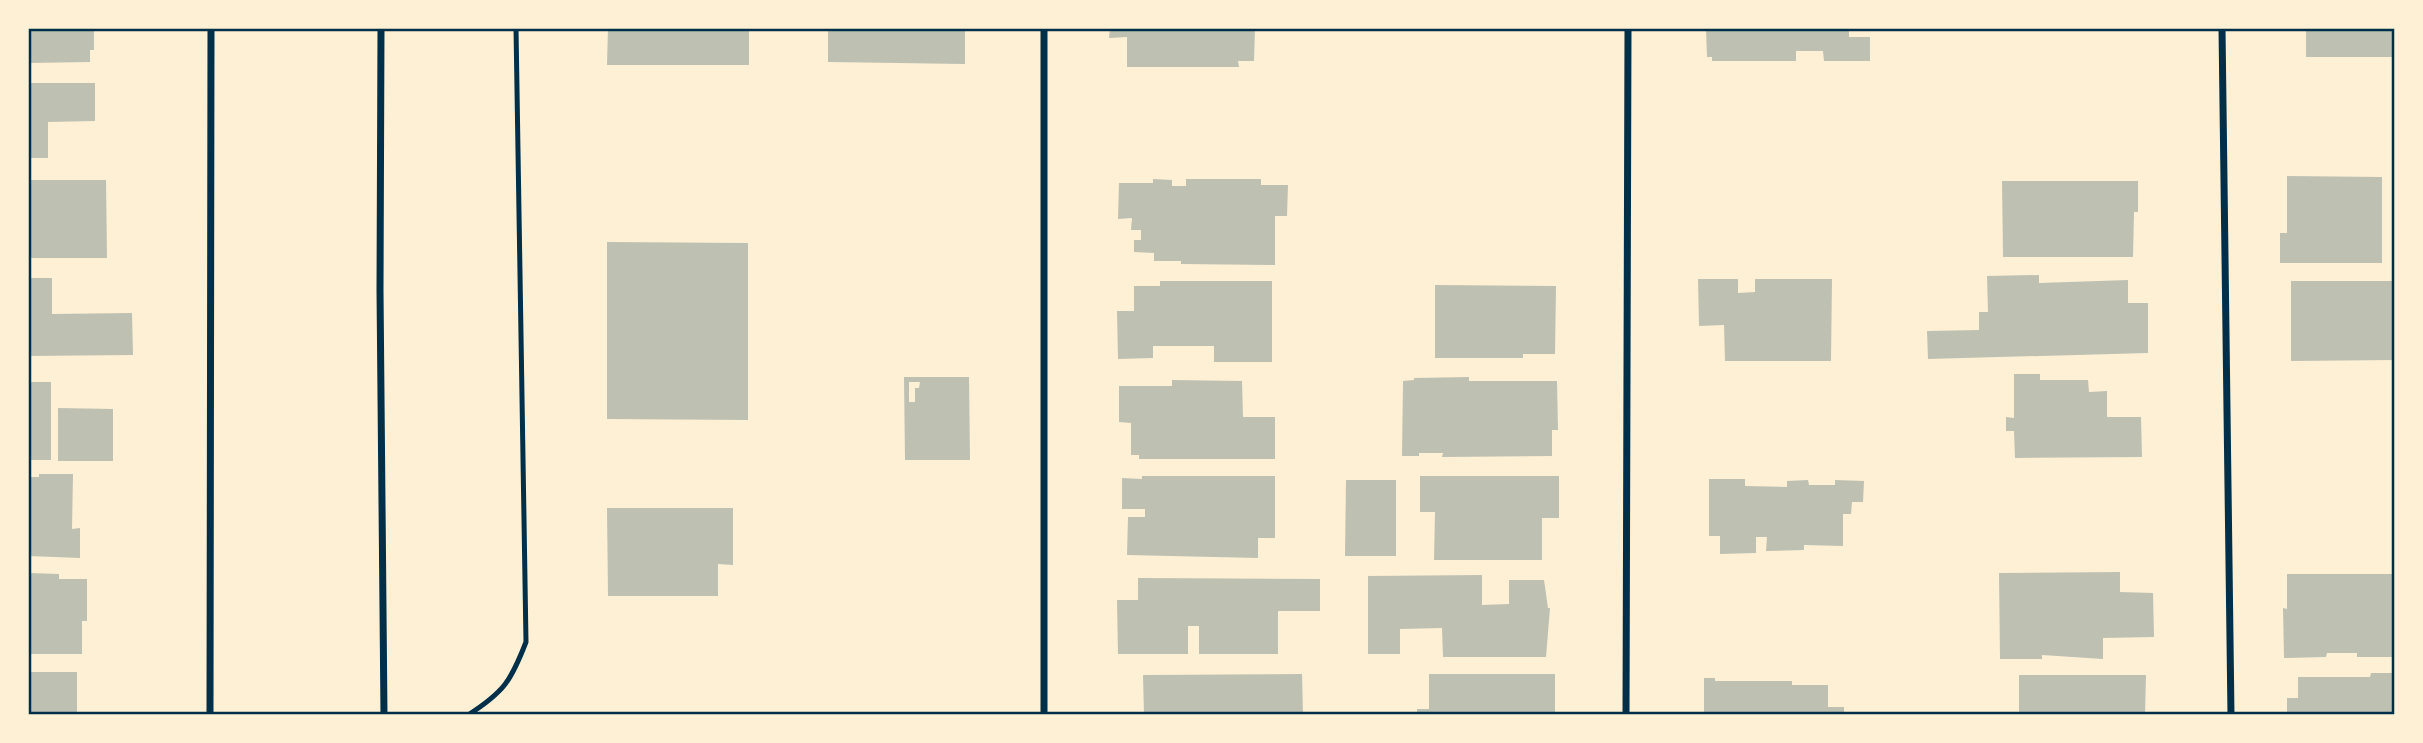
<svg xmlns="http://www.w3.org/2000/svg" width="2423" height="743" font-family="'Open Sans',sans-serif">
	<rect width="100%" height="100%" fill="#fdf0d5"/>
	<!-- building -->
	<g fill="#bec0b2" fill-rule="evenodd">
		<polygon points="28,28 94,29 94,50 90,50 90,62 28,63"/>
		<polygon points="608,28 749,28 749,65 607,65"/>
		<polygon points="817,28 965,28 965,64 828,62 828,31 817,31"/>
		<polygon points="1110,28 1255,28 1254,61 1238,61 1239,67 1127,67 1127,37 1109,38"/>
		<polygon points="1706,28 1849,28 1849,37 1870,37 1870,61 1824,61 1823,51 1796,51 1796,61 1712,61 1712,57 1707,57"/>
		<rect x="2306" y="28" width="89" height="29"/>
		<polygon points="28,83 95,83 95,121 48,122 48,158 28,158"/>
		<polygon points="2287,176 2382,177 2382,263 2280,263 2280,233 2287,233"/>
		<polygon points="1153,179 1172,180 1172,186 1186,186 1186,179 1261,179 1261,185 1288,185 1287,216 1275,216 1275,265 1181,264 1181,261 1154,261 1154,253 1134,252 1134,240 1141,240 1141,230 1131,230 1132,218 1118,219 1119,183 1153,183"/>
		<polygon points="28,180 106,180 107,258 28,258"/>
		<polygon points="2002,181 2138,181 2138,212 2134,212 2133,257 2003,257"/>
		<polygon points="607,242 748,243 748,420 607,419"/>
		<polygon points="2039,275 2039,283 2128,280 2128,303 2148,303 2148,353 1928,359 1927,331 1979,330 1979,312 1988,312 1987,276"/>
		<polygon points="28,278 52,278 52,314 132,313 133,355 28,356"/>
		<polygon points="1698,279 1738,279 1738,293 1755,292 1755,279 1832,279 1831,361 1725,361 1724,325 1699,326"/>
		<polygon points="1160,281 1272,281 1272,362 1214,362 1214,346 1153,346 1153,358 1118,359 1117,311 1134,311 1134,286 1160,286"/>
		<polygon points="2291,281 2395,281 2395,360 2291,361"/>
		<polygon points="1435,285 1556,286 1555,354 1523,354 1523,358 1435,358"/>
		<polygon points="2014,374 2040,374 2040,380 2088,380 2089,392 2107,391 2107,417 2141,417 2142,457 2015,458 2014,431 2006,431 2006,417 2014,418"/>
		<path d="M904 377H969L970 460H905ZM909 382H920L919 388H915V402H909Z"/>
		<polygon points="1469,377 1469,381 1557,381 1558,430 1552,430 1552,456 1442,457 1443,453 1419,453 1419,456 1402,456 1403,381 1414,380 1414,378"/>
		<polygon points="1172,380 1242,381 1243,417 1275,417 1275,459 1139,459 1139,455 1131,455 1131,423 1119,422 1119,386 1172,386"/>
		<rect x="28" y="382" width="23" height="78"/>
		<polygon points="58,408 113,409 113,461 58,461"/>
		<polygon points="39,474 73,474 72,529 80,528 80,558 28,556 28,477 39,477"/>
		<polygon points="1142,476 1275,476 1275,538 1258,538 1258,558 1127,555 1128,517 1145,517 1145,509 1122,509 1122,478 1142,479"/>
		<polygon points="1420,476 1559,476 1559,518 1542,518 1542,560 1434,560 1435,512 1420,512"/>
		<polygon points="1709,479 1745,479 1745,486 1787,487 1787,481 1808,480 1809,485 1835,485 1835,480 1864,481 1863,502 1852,502 1851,514 1843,514 1843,546 1804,545 1804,550 1766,551 1767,537 1756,537 1756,553 1720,554 1720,536 1709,536"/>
		<polygon points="1346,480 1396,480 1396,556 1345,556"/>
		<polygon points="607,508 733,508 733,565 718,564 718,596 608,596"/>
		<polygon points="2120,572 2120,592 2153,593 2154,637 2103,638 2103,659 2042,655 2042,659 2000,659 1999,573"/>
		<polygon points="28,573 59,574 59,579 87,579 87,621 82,621 82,654 28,654"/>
		<polygon points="2287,574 2395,574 2395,657 2357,657 2357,653 2327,653 2326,657 2284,658 2283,608 2287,609"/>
		<polygon points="1482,575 1482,605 1509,604 1509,580 1544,580 1548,608 1550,608 1546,657 1443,657 1442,628 1400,629 1400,654 1368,654 1368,576"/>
		<polygon points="1138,578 1320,579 1320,611 1278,611 1278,654 1199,654 1199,626 1188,626 1188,654 1118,654 1117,600 1138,600"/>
		<polygon points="28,672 77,672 77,712 90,712 90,715 28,715"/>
		<polygon points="2371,673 2395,673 2395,715 2287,715 2287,698 2298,698 2298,677 2370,677"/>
		<polygon points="1302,674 1303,715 1144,715 1143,675"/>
		<polygon points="1429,674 1555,674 1555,715 1417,715 1417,709 1429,709"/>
		<polygon points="2019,675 2146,675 2145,715 2019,715"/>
		<polygon points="1704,678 1715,678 1715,681 1792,681 1792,685 1828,685 1828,707 1844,707 1844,715 1704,715"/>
	</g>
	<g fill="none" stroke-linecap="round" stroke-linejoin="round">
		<!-- service -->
		<path stroke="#003049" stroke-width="5" d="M468 715C504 692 511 681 526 642L516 28"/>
		<!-- minor -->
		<g stroke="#003049" stroke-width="7">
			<polyline points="381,28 380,290 384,715"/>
			<polyline points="1044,28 1044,715"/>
			<polyline points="2222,28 2231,715"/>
			<polyline points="210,715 211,28"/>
			<polyline points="1626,715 1628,28"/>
		</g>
	</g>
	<!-- border -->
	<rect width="2423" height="743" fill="none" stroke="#fdf0d5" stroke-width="60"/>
	<rect x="30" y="30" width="2363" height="683" fill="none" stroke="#003049" stroke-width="2.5"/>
</svg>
